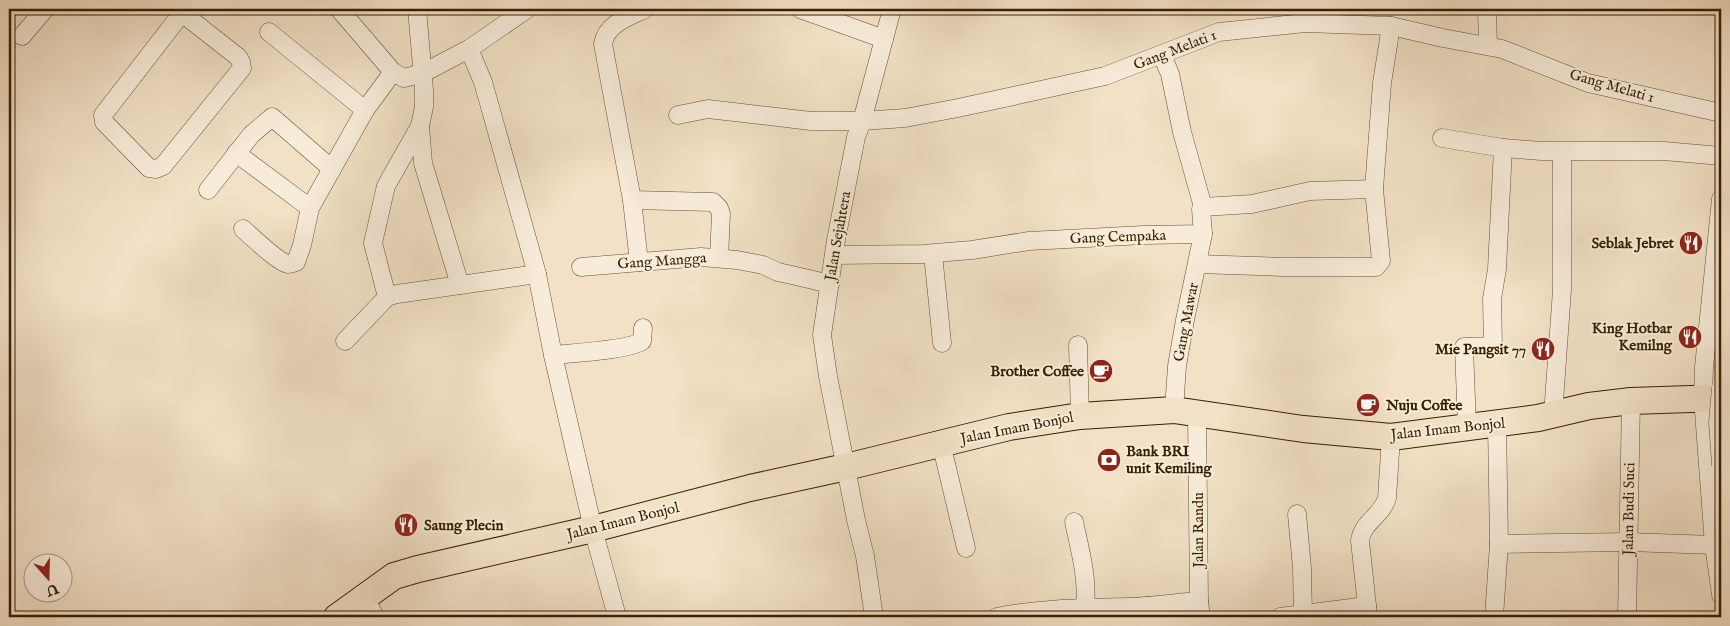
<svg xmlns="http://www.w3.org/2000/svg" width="1730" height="626" font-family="'IM FELL English',serif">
	<rect width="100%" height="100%" fill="#f2e1c6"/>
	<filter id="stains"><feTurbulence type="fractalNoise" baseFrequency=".004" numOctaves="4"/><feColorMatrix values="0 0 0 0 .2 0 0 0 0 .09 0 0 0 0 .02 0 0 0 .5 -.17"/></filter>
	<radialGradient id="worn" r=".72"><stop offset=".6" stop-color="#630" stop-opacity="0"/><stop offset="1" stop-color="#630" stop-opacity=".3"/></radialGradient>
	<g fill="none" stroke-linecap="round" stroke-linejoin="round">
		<!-- minor casing -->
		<g stroke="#675032" stroke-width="19">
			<g id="minor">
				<polyline points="339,9 393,72 404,78 423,73 469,49 483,82 537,274 553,355 593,529 616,613"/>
				<polyline points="417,9 424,90 424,107 420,126 423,163 460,285"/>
				<polyline points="800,9 884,39"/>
				<polyline points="1487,9 1488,46"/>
				<polyline points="182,13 238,57 241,62 242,68 163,166 156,169 149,168 104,122 103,115 182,13 185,9"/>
				<polyline points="269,32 365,110"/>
				<polyline points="22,36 45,9"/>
				<polyline points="469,49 527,9"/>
				<polyline points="1162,55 1170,74 1182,132 1203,207"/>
				<polyline points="678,115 708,109 811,121 862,121 905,118 958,108 1105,76 1219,32 1305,23 1391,26 1443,38 1502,49 1588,83 1721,113"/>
				<polyline points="1442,138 1503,148 1542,151 1664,151 1721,156"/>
				<polyline points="236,153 310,208"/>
				<polyline points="208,190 251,135 272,117 332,169"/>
				<polyline points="1721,199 1704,367 1703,398 1714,545 1721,595"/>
				<polyline points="632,200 713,202 719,208 721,214 719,258"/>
				<path d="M243 229C252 237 278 262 288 264 292 264 293 263 296 262L302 245 310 208 365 110 393 72"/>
				<polyline points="933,254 942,343"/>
				<polyline points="834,255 923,254 972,250 1029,241 1144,235 1203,234 1201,209 1203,207 1252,204 1310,191 1374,189"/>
				<path d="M639 262 632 200 603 44C606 24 628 17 645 9"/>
				<polyline points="1197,264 1283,267 1376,267 1381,261 1374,189 1382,83 1391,26"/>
				<polyline points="581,267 701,257 737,260 763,265 778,272 796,276 830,284"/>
				<polyline points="387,297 373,243 386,186 420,126"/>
				<polyline points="345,341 387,297 397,294 537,274"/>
				<polyline points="1078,345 1080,416"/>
				<path d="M553 355C571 353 630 350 642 341L643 328"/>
				<polyline points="1174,410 1177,366 1185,320 1203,234"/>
				<polyline points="1197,413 1199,601 1201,617"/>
				<polyline points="1553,415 1562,290 1562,152"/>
				<polyline points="1467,427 1464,347 1493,346 1492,299 1497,269 1503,148"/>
				<polyline points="941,443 966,548"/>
				<polyline points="1297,514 1302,568 1303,615"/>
				<path d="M1074 522C1080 550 1088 578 1085 607"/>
				<polyline points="1499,544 1628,542 1714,545"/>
				<polyline points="364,596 375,617"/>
				<path d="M1367 606 1360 541C1362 522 1382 516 1387 498L1391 437"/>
				<polyline points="874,617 865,556 856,520 828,376 822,335 836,240 856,137 862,121 892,9"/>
				<path d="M997 617C1041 608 1084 608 1129 607 1152 606 1175 603 1199 601"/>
				<polyline points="1280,617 1367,606 1367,617"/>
				<polyline points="1494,617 1499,544 1497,424"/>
				<polyline points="1627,617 1631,401"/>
			</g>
		</g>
		<!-- highway casing -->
		<g stroke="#391f00" stroke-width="28">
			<polyline id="highway" points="337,617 394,576 418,569 593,529 750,488 846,467 1009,427 1080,416 1174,410 1303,429 1391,437 1538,418 1589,406 1631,401 1721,398"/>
		</g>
		<!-- minor -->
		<use href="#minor" stroke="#f7ecda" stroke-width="18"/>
		<!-- highway -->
		<use href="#highway" stroke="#f2e1c6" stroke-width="26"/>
		<!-- minor-bridge casing -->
		<g stroke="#675032" stroke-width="19" stroke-linecap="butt">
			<polyline id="minor-bridge" points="1721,388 1718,422 1721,465"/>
		</g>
		<!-- minor-bridge -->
		<use href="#minor-bridge" stroke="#f7ecda" stroke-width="18"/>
	</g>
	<!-- icons -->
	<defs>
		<g id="restaurant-disc" transform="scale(1.25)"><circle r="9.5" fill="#8f2418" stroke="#f7ecda"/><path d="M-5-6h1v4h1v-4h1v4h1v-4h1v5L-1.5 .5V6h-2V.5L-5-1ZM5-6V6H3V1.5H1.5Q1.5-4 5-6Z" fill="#fff"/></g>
		<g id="cafe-disc" transform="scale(1.25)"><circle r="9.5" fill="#8f2418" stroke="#f7ecda"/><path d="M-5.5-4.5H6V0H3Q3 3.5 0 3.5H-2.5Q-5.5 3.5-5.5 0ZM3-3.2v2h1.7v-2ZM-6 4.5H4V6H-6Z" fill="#fff"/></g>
		<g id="bank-disc" transform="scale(1.25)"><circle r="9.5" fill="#8f2418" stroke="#f7ecda"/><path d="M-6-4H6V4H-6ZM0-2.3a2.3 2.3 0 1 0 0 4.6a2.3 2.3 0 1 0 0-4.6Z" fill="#fff"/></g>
	</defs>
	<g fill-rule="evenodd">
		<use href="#restaurant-disc" x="1691" y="243"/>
		<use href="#restaurant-disc" x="1690" y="337"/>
		<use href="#restaurant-disc" x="1543" y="349"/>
		<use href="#cafe-disc" x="1101" y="371"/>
		<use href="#cafe-disc" x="1368" y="405"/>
		<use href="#bank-disc" x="1109" y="460"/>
		<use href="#restaurant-disc" x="406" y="525"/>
	</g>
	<g text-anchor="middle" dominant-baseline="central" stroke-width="4" stroke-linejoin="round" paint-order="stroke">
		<!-- street labels -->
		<g font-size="15" fill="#391f00" stroke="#f7ecda">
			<text transform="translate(1175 50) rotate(-21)">Gang Melati 1</text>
			<text transform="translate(1612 86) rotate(16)">Gang Melati 1</text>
			<text transform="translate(838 236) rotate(-80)">Jalan Sejahtera</text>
			<text transform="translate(1118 237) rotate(-2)">Gang Cempaka</text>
			<text transform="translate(662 261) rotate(-4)">Gang Mangga</text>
			<text transform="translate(1186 322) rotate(-79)">Gang Mawar</text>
			<text transform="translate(1017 428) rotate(-11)">Jalan Imam Bonjol</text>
			<text transform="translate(1448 429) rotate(-6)">Jalan Imam Bonjol</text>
			<text transform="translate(1629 509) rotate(-89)">Jalan Budi Suci</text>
			<text transform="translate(623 521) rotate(-14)">Jalan Imam Bonjol</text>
			<text transform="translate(1198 530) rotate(-90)">Jalan Randu</text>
		</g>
		<!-- poi labels -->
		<g font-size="15" font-weight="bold" fill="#391f00" stroke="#f7ecda" text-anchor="end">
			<text x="1674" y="243">Seblak Jebret</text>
			<text x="1672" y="328">King Hotbar<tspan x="1672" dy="17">Kemilng</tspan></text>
			<text x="1526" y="349">Mie Pangsit 77</text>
			<text x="1084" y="371">Brother Coffee</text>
			<text x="1386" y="405" text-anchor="start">Nuju Coffee</text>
			<text x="1126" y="451" text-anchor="start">Bank BRI<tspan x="1126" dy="17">unit Kemiling</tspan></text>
			<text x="424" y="525" text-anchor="start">Saung Plecin</text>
		</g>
	</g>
	<!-- margin -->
	<rect width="1730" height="626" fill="none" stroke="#f2e1c6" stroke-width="30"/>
	<rect x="10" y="10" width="1710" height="606" fill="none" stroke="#391f00" stroke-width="2.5"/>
	<rect x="15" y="15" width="1700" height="596" fill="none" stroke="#391f00"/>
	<!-- north arrow -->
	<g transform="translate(48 578) rotate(160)"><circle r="24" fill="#f7ecda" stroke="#ab9a83"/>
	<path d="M0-4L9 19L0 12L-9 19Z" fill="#8f2418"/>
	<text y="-8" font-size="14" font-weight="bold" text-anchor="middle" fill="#391f00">U</text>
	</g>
	<rect width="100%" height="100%" filter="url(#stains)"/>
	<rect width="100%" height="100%" fill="url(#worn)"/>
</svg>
